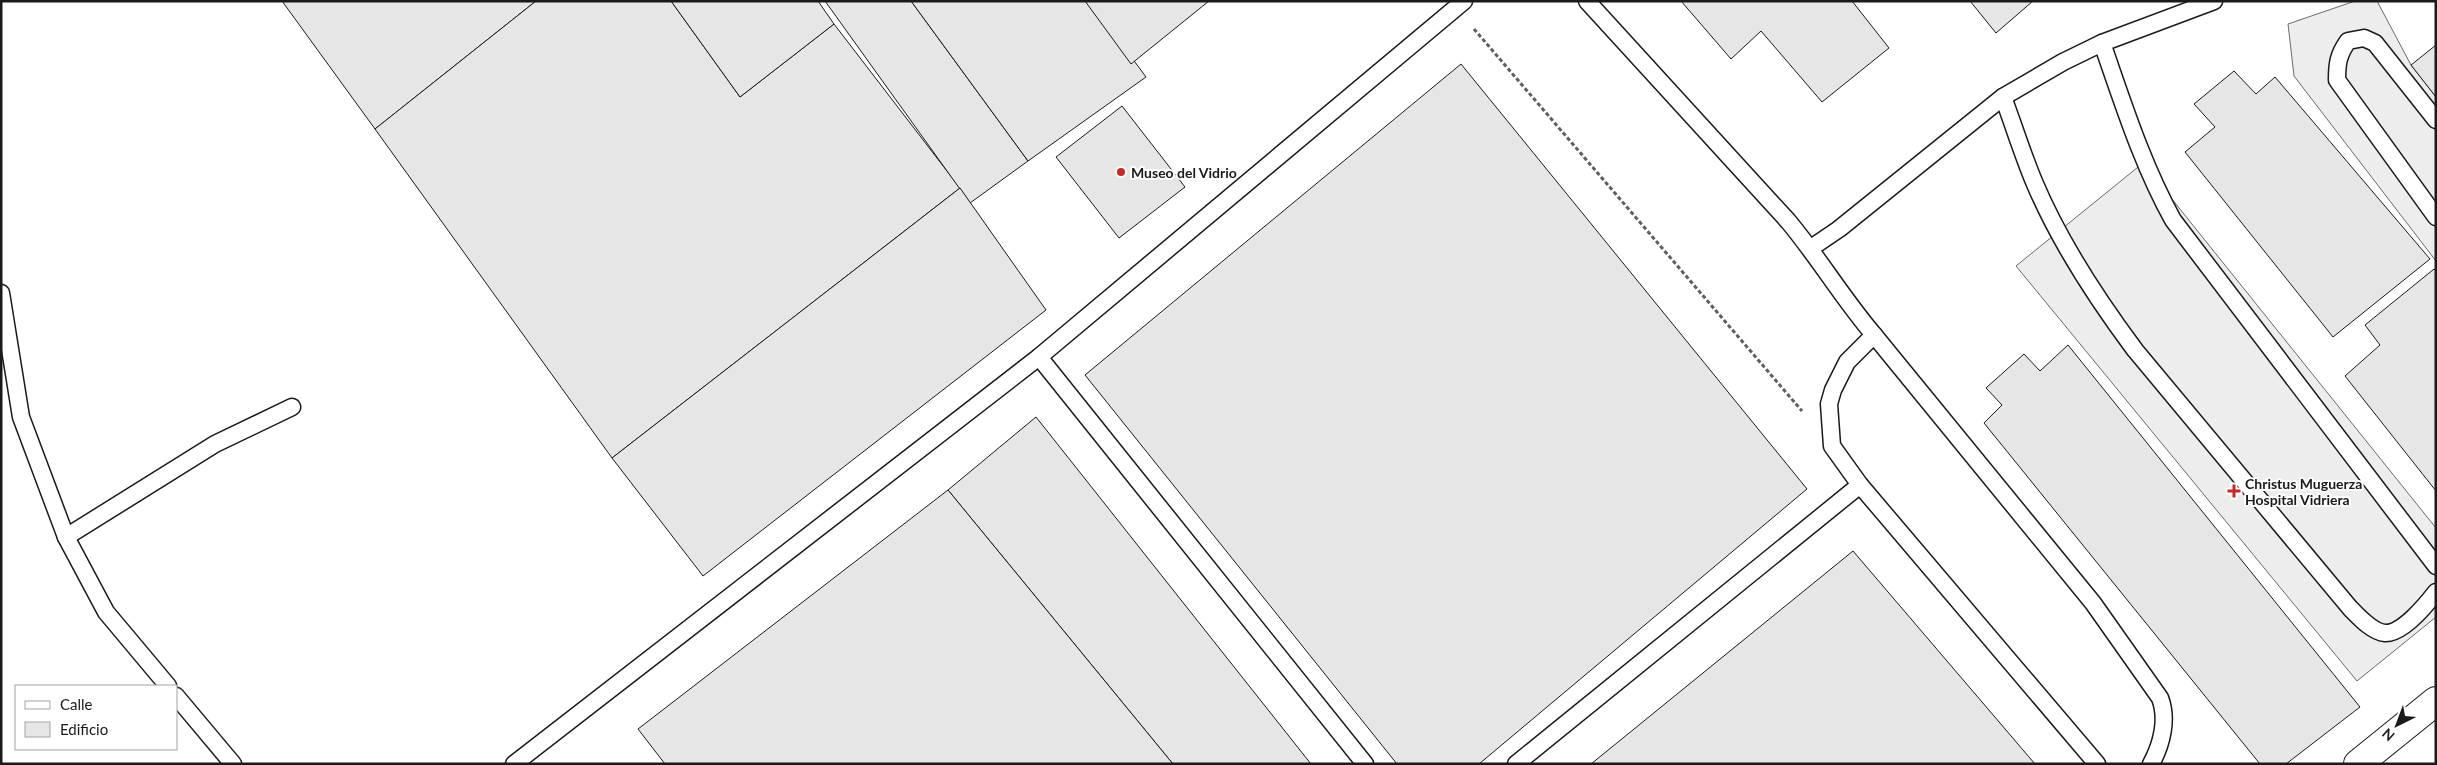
<svg xmlns="http://www.w3.org/2000/svg" width="2437" height="765" font-family="Lato,sans-serif">
	<rect width="100%" height="100%" fill="#fff"/>
	<!-- built -->
	<g fill="#ededed" stroke="#6a6a6a">
		<polygon points="2355,1 2377,1 2411,65 2436,97 2436,261 2294,76 2288,24"/>
		<polygon points="2143,163 2436,528 2436,617 2357,681 2016,266"/>
	</g>
	<!-- building -->
	<g fill="#e6e6e6" stroke="#1a1a1a">
		<polygon points="282,1 536,1 375,129"/>
		<polygon points="536,1 671,1 740,97 834,24 960,188 612,458 375,129"/>
		<polygon points="671,1 818,1 834,24 740,97"/>
		<polygon points="825,1 911,1 1028,161 970,203"/>
		<polygon points="911,1 1090,1 1146,77 1028,161"/>
		<polygon points="1085,1 1209,1 1131,64"/>
		<polygon points="1681,1 1852,1 1889,48 1822,102 1761,31 1731,59"/>
		<polygon points="1970,1 2033,1 1996,33"/>
		<polygon points="2436,45 2436,97 2411,65"/>
		<polygon points="1461,64 1807,489 1479,764 1397,764 1085,375"/>
		<polygon points="2234,71 2256,94 2275,77 2430,259 2333,337 2185,152 2215,127 2194,104"/>
		<polygon points="1122,106 1185,187 1119,238 1056,157"/>
		<polygon points="960,188 1046,310 703,576 612,458"/>
		<polygon points="2434,269 2436,271 2436,491 2345,376 2380,345 2365,325"/>
		<polygon points="2068,345 2360,707 2286,764 2260,764 1984,423 2002,405 1986,388 2024,354 2040,371"/>
		<polygon points="1036,417 1311,764 1173,764 948,490"/>
		<polygon points="948,490 1173,764 665,764 638,729"/>
		<polygon points="1853,551 2035,764 1591,764"/>
	</g>
	<g fill="none" stroke-linecap="round" stroke-linejoin="round">
		<!-- lane casing -->
		<g stroke="#1a1a1a" stroke-width="19">
			<g id="lane">
				<path d="M1587 1 1788 221C1819 258 1843 299 1874 335L1847 362 1833 390 1829 404 1832 446 1860 485 2097 764"/>
				<path d="M2102 43C2123 103 2142 164 2173 220L2436 566"/>
				<path d="M2003 97C2014 126 2023 156 2035 184 2060 243 2097 299 2135 350L2350 608C2358 616 2372 632 2385 633 2402 634 2426 605 2436 592"/>
				<path d="M2436 120 2375 43 2364 38 2348 41C2338 55 2337 64 2337 80L2436 217"/>
				<polyline points="1811,248 1839,229 2003,97 2063,62 2102,43 2214,1"/>
				<polyline points="1,293 21,417 66,537 106,612 168,686"/>
				<path d="M1874 335 2093 603 2160 698C2168 719 2162 744 2151 764"/>
				<polyline points="1039,357 1365,764"/>
				<polyline points="66,537 215,444 292,407"/>
				<polyline points="176,696 233,764"/>
				<polyline points="514,764 1039,357 1464,1"/>
				<polyline points="1516,764 1860,485"/>
			</g>
		</g>
		<!-- street casing -->
		<g stroke="#1a1a1a" stroke-width="30">
			<polyline id="street" points="2358,764 2436,701"/>
		</g>
		<!-- path -->
		<polyline stroke="#5f5f5f" stroke-width="3" stroke-dasharray="4 2.5" stroke-linecap="butt" points="1474,29 1802,411"/>
		<!-- lane -->
		<use href="#lane" stroke="#fff" stroke-width="16"/>
		<!-- street -->
		<use href="#street" stroke="#fff" stroke-width="28"/>
	</g>
	<!-- markers -->
	<g fill="#c62828" stroke="#fff" stroke-width="2">
		<circle cx="1121" cy="172" r="5"/>
		<path d="M2231.5 483.5h5v5h5v5h-5v5h-5v-5h-5v-5h5z"/>
	</g>
	<g text-anchor="middle" dominant-baseline="central" stroke-width="4" stroke-linejoin="round" paint-order="stroke">
		<!-- poi labels -->
		<g font-size="14" font-weight="bold" fill="#1a1a1a" stroke="#fff" text-anchor="start">
			<text x="1131" y="172">Museo del Vidrio</text>
			<text x="2245" y="483">Christus Muguerza<tspan x="2245" dy="16">Hospital Vidriera</tspan></text>
		</g>
	</g>
	<!-- border -->
	<rect width="2437" height="765" fill="none" stroke="#1a1a1a" stroke-width="5"/>
	<!-- legend -->
	<rect x="15" y="685" width="162" height="65" fill="#ffffff" stroke="#a3a3a3"/>
	<rect x="25" y="701" width="25" height="8" fill="#ffffff" stroke="#a3a3a3"/>
	<text x="60" y="710" font-size="15" fill="#1a1a1a">Calle</text>
	<rect x="25" y="722" width="25" height="15" fill="#e6e6e6" stroke="#a3a3a3"/>
	<text x="60" y="735" font-size="15" fill="#1a1a1a">Edificio</text>
	<!-- north arrow -->
	<g transform="translate(2397 725) rotate(222)" stroke="#ffffff" stroke-width="4" paint-order="stroke">
	<path d="M0-4L9 19L0 12L-9 19Z" fill="#1a1a1a"/>
	<text y="-8" font-size="14" font-weight="bold" text-anchor="middle" fill="#1a1a1a">N</text>
	</g>
</svg>
